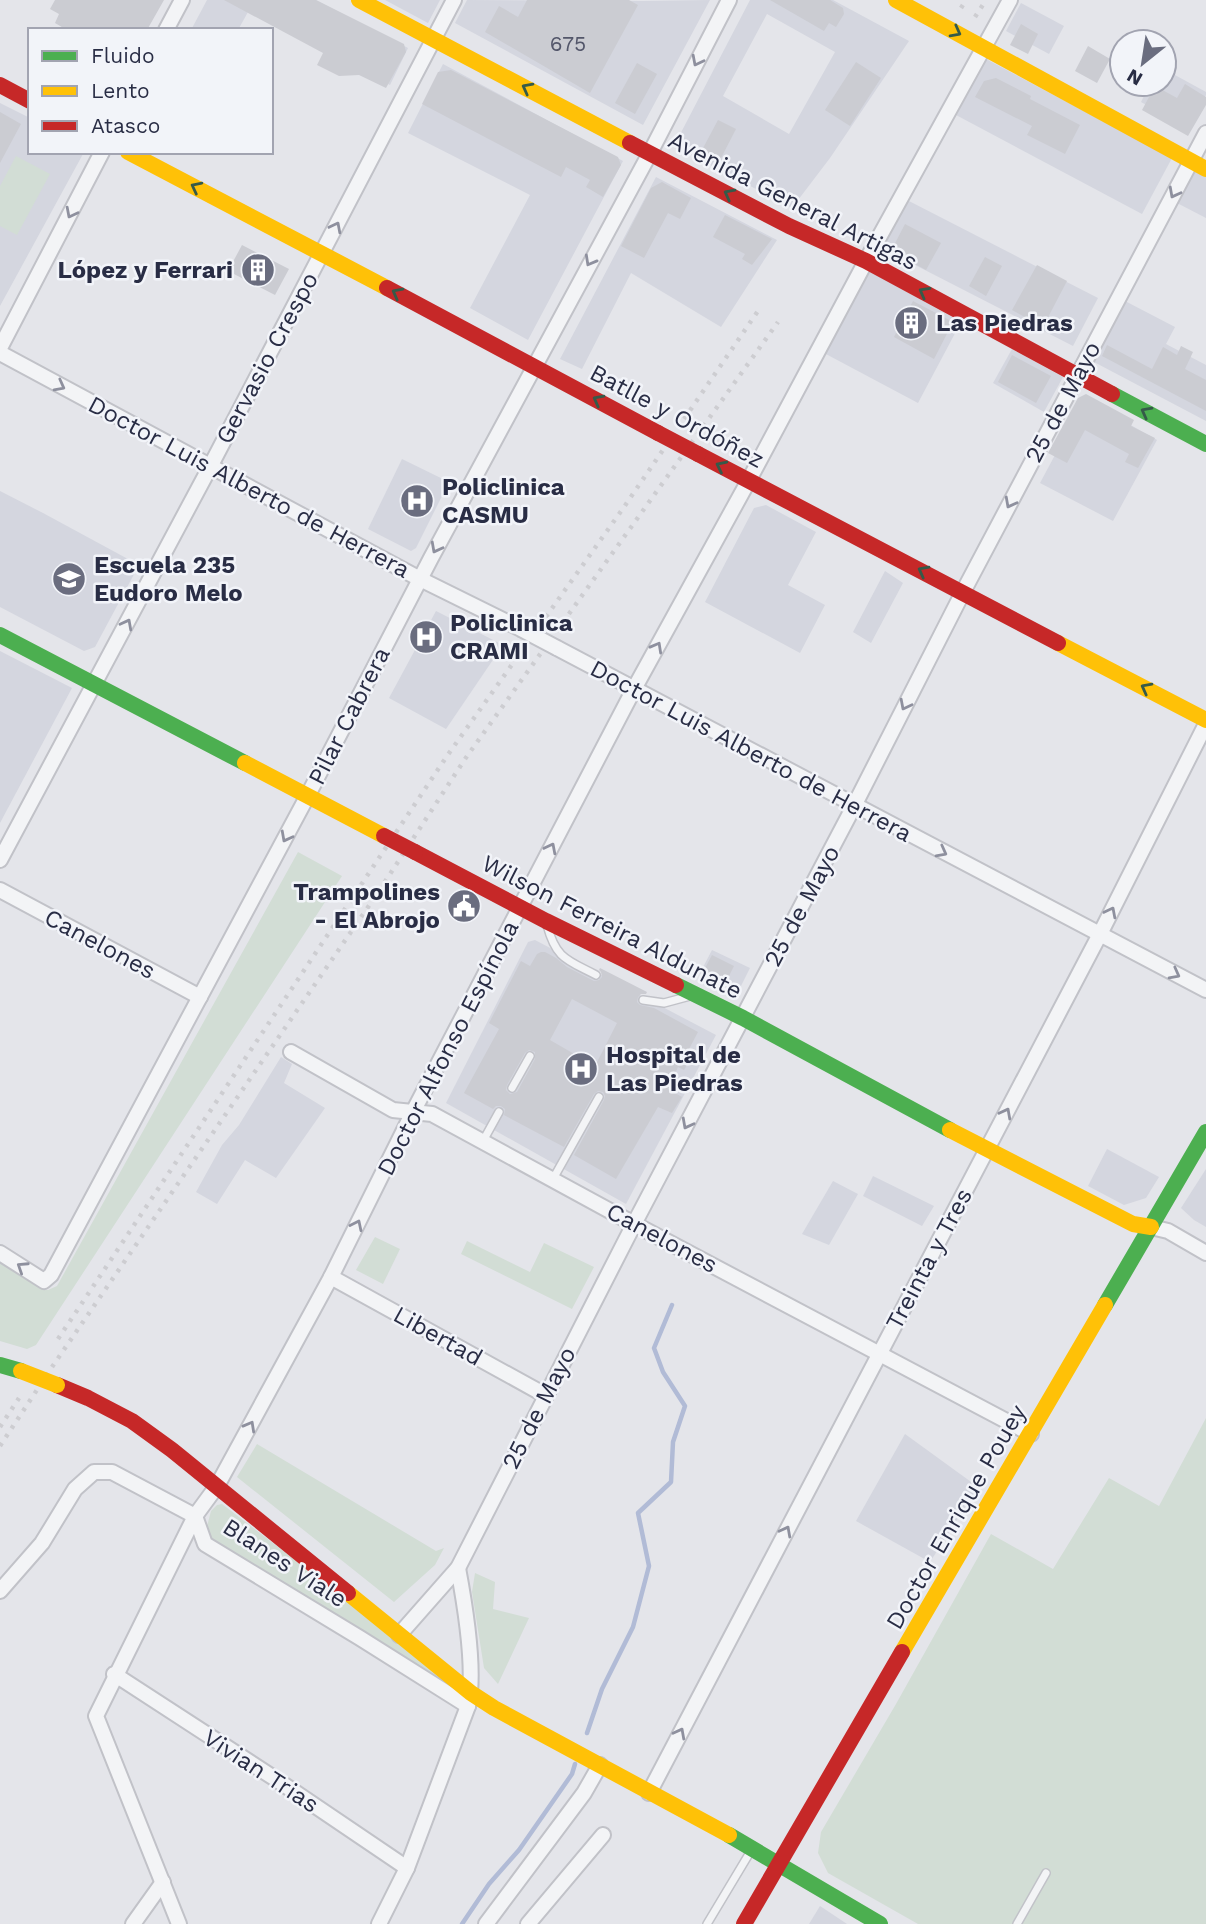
<svg xmlns="http://www.w3.org/2000/svg" width="1206" height="1924" font-family="'Work Sans',sans-serif">
	<rect width="100%" height="100%" fill="#e4e5ea"/>
	<!-- built -->
	<g fill="#d4d6df" fill-rule="evenodd">
		<polygon points="207,0 316,0 408,48 390,85 248,12 238,30 191,30"/>
		<polygon points="385,0 440,0 428,23"/>
		<polygon points="467,0 642,1 710,0 643,125 455,23"/>
		<path d="M750 0H833L909 41 830 158 792 208 674 146ZM767 14 835 52 789 134 723 96Z"/>
		<polygon points="1021,3 1064,26 1049,54 1006,31"/>
		<polygon points="986,59 1172,158 1142,214 956,115"/>
		<polygon points="443,64 623,161 528,340 470,308 530,195 408,133"/>
		<polygon points="1164,69 1206,92 1206,95 1188,128 1141,102 1150,84 1164,84"/>
		<polygon points="0,103 30,118 30,152 82,152 83,154 0,306"/>
		<polygon points="1197,164 1206,169 1206,218 1177,203"/>
		<polygon points="656,177 777,240 721,327 631,273 582,369 560,359"/>
		<polygon points="907,200 1098,298 1073,346 880,247"/>
		<polygon points="869,271 961,322 918,403 824,353"/>
		<polygon points="1125,301 1175,327 1166,344 1206,365 1206,421 1094,362"/>
		<polygon points="1012,349 1063,377 1044,412 993,383"/>
		<polygon points="1085,399 1157,440 1113,521 1040,483"/>
		<polygon points="402,459 449,482 416,548 411,551 368,529"/>
		<polygon points="0,491 43,513 139,565 95,647 84,651 0,607"/>
		<polygon points="766,505 816,532 788,585 825,605 800,653 705,602 754,508"/>
		<polygon points="885,571 903,583 871,643 853,632"/>
		<polygon points="436,611 503,645 446,729 389,698"/>
		<polygon points="0,651 72,688 0,823"/>
		<polygon points="535,940 716,1035 626,1204 446,1103 528,942"/>
		<polygon points="712,950 750,968 741,986 734,989 700,973"/>
		<polygon points="281,1057 292,1064 284,1083 325,1108 276,1178 245,1160 217,1204 196,1192 222,1145 239,1125"/>
		<polygon points="1107,1149 1159,1177 1146,1198 1124,1205 1088,1186"/>
		<polygon points="1206,1169 1206,1227 1194,1220 1181,1208"/>
		<polygon points="873,1176 934,1206 922,1226 863,1196"/>
		<polygon points="833,1181 858,1194 829,1245 802,1234"/>
		<polygon points="905,1434 978,1487 930,1562 856,1521"/>
		<polygon points="820,1906 847,1924 809,1924"/>
	</g>
	<!-- green -->
	<g fill="#d2ddd5">
		<polygon points="16,156 50,174 17,235 0,226 0,186"/>
		<polygon points="298,852 342,876 36,1345 27,1349 0,1341 0,1263 42,1289 48,1290 57,1286"/>
		<polygon points="375,1237 400,1249 383,1284 356,1270"/>
		<polygon points="467,1241 530,1272 544,1243 594,1267 572,1309 461,1254"/>
		<polygon points="1206,1418 1206,1924 918,1924 828,1873 818,1853 821,1832 896,1704 991,1534 1053,1569 1109,1478 1159,1506"/>
		<polygon points="257,1444 436,1551 444,1548 435,1565 394,1602 237,1477"/>
		<polygon points="222,1504 448,1677 455,1689 212,1545 205,1534 211,1511 217,1505"/>
		<polygon points="475,1573 495,1582 493,1609 529,1618 498,1684 484,1668 472,1592"/>
	</g>
	<g fill="none" stroke-linecap="round" stroke-linejoin="round">
		<!-- stream -->
		<g stroke="#b1bbd6" stroke-width="4.5">
			<polyline points="587,1733 602,1689 633,1627 649,1566 638,1513 671,1482 673,1442 685,1406 663,1372 654,1348 672,1305"/>
			<polyline points="462,1924 489,1884 519,1850 572,1774 575,1764"/>
		</g>
	</g>
	<!-- building -->
	<g fill="#cbccd2" fill-rule="evenodd">
		<polygon points="55,0 164,0 147,30 67,30 55,23 59,14 50,9"/>
		<polygon points="224,0 316,0 404,44 406,52 386,88 359,75 339,76 317,65 323,53"/>
		<polygon points="527,0 629,0 638,5 590,93 485,32 499,6 518,17"/>
		<polygon points="770,0 830,0 843,8 844,14 836,27 829,23 824,31"/>
		<polygon points="1021,24 1038,34 1028,54 1010,45"/>
		<polygon points="1088,46 1110,59 1097,83 1075,71"/>
		<polygon points="856,62 881,78 850,126 825,110"/>
		<polygon points="637,63 657,74 635,114 615,103"/>
		<polygon points="451,70 618,157 621,165 603,197 586,187 590,180 566,167 561,177 422,104 438,72"/>
		<polygon points="996,78 1031,96 1030,99 1080,125 1065,154 1027,135 1032,126 975,97 984,81"/>
		<polygon points="1185,84 1206,97 1206,105 1188,136 1142,110 1155,86 1177,98"/>
		<polygon points="0,112 21,124 0,163"/>
		<polygon points="718,120 736,129 720,160 702,150"/>
		<polygon points="662,182 691,198 680,219 668,213 644,258 621,246 651,188"/>
		<polygon points="725,215 772,239 752,265 742,259 745,254 713,237"/>
		<polygon points="905,224 941,243 926,270 891,251"/>
		<polygon points="242,245 289,269 275,295 228,271"/>
		<polygon points="985,257 1002,266 986,296 969,286"/>
		<polygon points="1037,265 1067,281 1043,327 1012,310"/>
		<polygon points="913,301 953,322 934,359 894,337"/>
		<polygon points="1107,345 1152,369 1163,347 1177,355 1181,346 1193,352 1185,369 1206,380 1206,411 1102,356"/>
		<polygon points="1012,355 1051,376 1036,403 998,382"/>
		<polygon points="1086,394 1134,420 1131,426 1155,438 1138,468 1125,462 1129,454 1085,430 1067,463 1048,453 1078,398"/>
		<path d="M541 952H545L556 958 567 967 594 981 599 980 602 977 601 972 599 970 600 968 647 992 646 994H641L638 997 637 1002 640 1005 654 1008 698 1032 688 1051 694 1053 684 1070 678 1067 668 1089 682 1097 672 1113 658 1107 616 1179 574 1155 604 1100 605 1096 603 1092 598 1091 594 1094 564 1147 504 1115 505 1109 501 1106H496L493 1109 464 1093 499 1029 489 1023 521 961 530 966 537 954ZM572 999 617 1023 595 1066 550 1040ZM529 1050 535 1052V1059L517 1092 510 1094 506 1090 507 1085 525 1053Z"/>
		<polygon points="712,955 734,966 726,982 704,970"/>
	</g>
	<g fill="none" stroke-linecap="round" stroke-linejoin="round">
		<!-- lane casing -->
		<g stroke="#c1c2c8" stroke-width="10">
			<g id="lane">
				<path d="M547 925C556 959 567 960 596 975"/>
				<polyline points="643,1000 664,1003 690,996"/>
				<polyline points="512,1088 530,1056"/>
				<polyline points="483,1141 499,1112"/>
				<polyline points="553,1179 599,1097"/>
				<polyline points="707,1924 752,1849"/>
				<polyline points="1017,1924 1046,1873"/>
			</g>
		</g>
		<!-- street casing -->
		<g stroke="#c1c2c8" stroke-width="18">
			<g id="street">
				<polyline points="166,30 182,0"/>
				<polyline points="0,348 102,152"/>
				<polyline points="0,353 420,579 521,629"/>
				<polyline points="557,648 1206,990"/>
				<polyline points="0,860 210,467 454,0"/>
				<polyline points="0,890 200,997"/>
				<polyline points="291,1052 393,1110 432,1114 634,1224 1031,1434"/>
				<polyline points="1151,1227 1168,1231 1206,1253"/>
				<polyline points="0,1253 44,1281 51,1275 308,795 431,558 650,153 729,0"/>
				<polyline points="331,1277 545,1395"/>
				<path d="M0 1591 42 1543 75 1489 94 1472H112L195 1516 205 1544 360 1638 468 1706C476 1669 465 1605 458 1568"/>
				<polyline points="399,1635 458,1568 634,1224 854,806 963,592 1206,133"/>
				<polyline points="114,1674 274,1778 407,1868"/>
				<polyline points="649,1793 1100,934 1206,724"/>
				<polyline points="133,1924 163,1882"/>
				<polyline points="179,1924 96,1716 195,1516 217,1486 331,1277 413,1112 634,689 749,480 866,261 1010,0"/>
				<polyline points="379,1924 407,1868 468,1706"/>
				<polyline points="486,1924 584,1793 600,1765"/>
				<polyline points="528,1924 603,1835"/>
			</g>
		</g>
		<!-- lane -->
		<use href="#lane" stroke="#f3f4f6" stroke-width="7"/>
		<!-- street -->
		<use href="#street" stroke="#f3f4f6" stroke-width="14"/>
		<!-- fast -->
		<g stroke="#4caf50" stroke-width="16">
			<polyline points="1112,394 1206,444"/>
			<polyline points="0,635 245,763"/>
			<polyline points="676,985 743,1018 950,1130"/>
			<polyline points="1105,1305 1206,1132"/>
			<polyline points="0,1365 21,1371"/>
			<polyline points="729,1835 880,1924"/>
		</g>
		<!-- slow -->
		<g stroke="#ffc107" stroke-width="16">
			<polyline points="359,0 630,143"/>
			<polyline points="896,0 1206,169"/>
			<polyline points="128,152 387,288"/>
			<polyline points="1058,643 1206,720"/>
			<polyline points="245,763 384,836"/>
			<polyline points="950,1130 1133,1224 1151,1227"/>
			<polyline points="348,1593 471,1693 494,1708 729,1835"/>
			<polyline points="902,1652 1105,1305"/>
		</g>
		<!-- jam -->
		<g stroke="#c62828" stroke-width="16">
			<polyline points="0,85 30,101"/>
			<polyline points="630,143 789,226 866,261 1112,394"/>
			<polyline points="387,288 658,433"/>
			<polyline points="698,454 1058,643"/>
			<polyline points="415,852 546,921 676,985"/>
			<polyline points="57,1385 88,1398 132,1421 172,1450 348,1593"/>
			<polyline points="744,1924 902,1652"/>
		</g>
		<!-- rail -->
		<g stroke="#cdcdd1" stroke-width="4.5" stroke-dasharray="3.5 7" stroke-linecap="butt">
			<polyline points="961,8 966,0"/>
			<polyline points="975,17 986,0"/>
			<polyline points="58,1339 447,756 624,507 760,308"/>
			<polyline points="0,1427 19,1398"/>
			<polyline points="0,1446 52,1367 377,894 465,759 778,322"/>
		</g>
		<!-- street-bridge casing -->
		<g stroke="#c1c2c8" stroke-width="18" stroke-linecap="butt">
			<polyline id="street-bridge" points="521,629 557,648"/>
		</g>
		<!-- street-bridge -->
		<use href="#street-bridge" stroke="#f3f4f6" stroke-width="14"/>
		<!-- slow-bridge -->
		<polyline stroke="#ffc107" stroke-width="16" points="21,1371 57,1385"/>
		<!-- jam-bridge -->
		<g stroke="#c62828" stroke-width="16">
			<polyline points="658,433 698,454"/>
			<polyline points="384,836 415,852"/>
		</g>
	</g>
	<!-- one-way arrows -->
	<defs><path id="oneway-chevron" d="M-2-3.5L2.5 0L-2 3.5" fill="none" stroke-width="1.6" stroke-linecap="round" stroke-linejoin="round" transform="scale(1.75)"/></defs>
	<g stroke="#355a49">
		<use href="#oneway-chevron" transform="translate(956 32) rotate(28)"/>
		<use href="#oneway-chevron" transform="translate(527 88) rotate(-152)"/>
		<use href="#oneway-chevron" transform="translate(196 187) rotate(-153)"/>
		<use href="#oneway-chevron" transform="translate(729 194) rotate(-152)"/>
		<use href="#oneway-chevron" transform="translate(924 292) rotate(-151)"/>
		<use href="#oneway-chevron" transform="translate(397 293) rotate(-152)"/>
		<use href="#oneway-chevron" transform="translate(598 400) rotate(-152)"/>
		<use href="#oneway-chevron" transform="translate(1146 412) rotate(-152)"/>
		<use href="#oneway-chevron" transform="translate(721 466) rotate(-154)"/>
		<use href="#oneway-chevron" transform="translate(923 571) rotate(-152)"/>
		<use href="#oneway-chevron" transform="translate(1146 688) rotate(-152)"/>
	</g>
	<g stroke="#8e909e">
		<use href="#oneway-chevron" transform="translate(697 61) rotate(117)"/>
		<use href="#oneway-chevron" transform="translate(1174 193) rotate(118)"/>
		<use href="#oneway-chevron" transform="translate(71 213) rotate(117)"/>
		<use href="#oneway-chevron" transform="translate(336 227) rotate(-63)"/>
		<use href="#oneway-chevron" transform="translate(590 261) rotate(119)"/>
		<use href="#oneway-chevron" transform="translate(60 386) rotate(28)"/>
		<use href="#oneway-chevron" transform="translate(1010 503) rotate(118)"/>
		<use href="#oneway-chevron" transform="translate(436 548) rotate(118)"/>
		<use href="#oneway-chevron" transform="translate(127 624) rotate(-62)"/>
		<use href="#oneway-chevron" transform="translate(657 647) rotate(-61)"/>
		<use href="#oneway-chevron" transform="translate(905 705) rotate(117)"/>
		<use href="#oneway-chevron" transform="translate(286 837) rotate(118)"/>
		<use href="#oneway-chevron" transform="translate(551 848) rotate(-63)"/>
		<use href="#oneway-chevron" transform="translate(942 852) rotate(28)"/>
		<use href="#oneway-chevron" transform="translate(1111 912) rotate(-63)"/>
		<use href="#oneway-chevron" transform="translate(1175 974) rotate(28)"/>
		<use href="#oneway-chevron" transform="translate(1006 1113) rotate(-62)"/>
		<use href="#oneway-chevron" transform="translate(687 1124) rotate(118)"/>
		<use href="#oneway-chevron" transform="translate(357 1225) rotate(-64)"/>
		<use href="#oneway-chevron" transform="translate(22 1267) rotate(-147)"/>
		<use href="#oneway-chevron" transform="translate(250 1426) rotate(-61)"/>
		<use href="#oneway-chevron" transform="translate(786 1531) rotate(-62)"/>
		<use href="#oneway-chevron" transform="translate(680 1733) rotate(-62)"/>
	</g>
	<!-- icons -->
	<defs>
		<g id="building-disc" transform="scale(1.75)"><circle r="9.5" fill="#6a6d7f" stroke="#f2f4f9"/><path d="M-4-6H4V6H1V3H-1V6H-4ZM-2.5-4.3h1.7v1.8h-1.7ZM.8-4.3h1.7v1.8H.8ZM-2.5-1h1.7V.8h-1.7ZM.8-1h1.7V.8H.8Z" fill="#fff"/></g>
		<g id="hospital-disc" transform="scale(1.75)"><circle r="9.5" fill="#6a6d7f" stroke="#f2f4f9"/><path d="M-5-5h3v3.5h4V-5h3V5h-3V1.5h-4V5h-3Z" fill="#fff"/></g>
		<g id="school-disc" transform="scale(1.75)"><circle r="9.5" fill="#6a6d7f" stroke="#f2f4f9"/><path d="M0-5L7-2L0 1L-7-2ZM-4 1L0 2.5L4 1V4Q0 6-4 4Z" fill="#fff"/></g>
		<g id="civic-disc" transform="scale(1.75)"><circle r="9.5" fill="#6a6d7f" stroke="#f2f4f9"/><path d="M-.6-6.5H3V-4.5H.6V-3L4-1V1h2V6H-6V1h2V-1L-.6-3ZM-1.2 2.5V6h2.4V2.5Z" fill="#fff"/></g>
	</defs>
	<g fill-rule="evenodd">
		<use href="#building-disc" x="258" y="270"/>
		<use href="#building-disc" x="911" y="323"/>
		<use href="#hospital-disc" x="417" y="501"/>
		<use href="#school-disc" x="69" y="579"/>
		<use href="#hospital-disc" x="426" y="637"/>
		<use href="#civic-disc" x="464" y="906"/>
		<use href="#hospital-disc" x="581" y="1069"/>
	</g>
	<g text-anchor="middle" dominant-baseline="central" stroke-width="5" stroke-linejoin="round" paint-order="stroke">
		<!-- number labels -->
		<g font-size="21" fill="#53566a">
			<text x="568" y="43">675</text>
		</g>
		<!-- street labels -->
		<g font-size="24" fill="#292d45" stroke="#f2f4f9">
			<text transform="translate(793 201) rotate(27)">Avenida General Artigas</text>
			<text transform="translate(267 358) rotate(-62)">Gervasio Crespo</text>
			<text transform="translate(1063 402) rotate(-62)">25 de Mayo</text>
			<text transform="translate(677 416) rotate(28)">Batlle y Ordóñez</text>
			<text transform="translate(249 487) rotate(28)">Doctor Luis Alberto de Herrera</text>
			<text transform="translate(349 716) rotate(-63)">Pilar Cabrera</text>
			<text transform="translate(751 751) rotate(28)">Doctor Luis Alberto de Herrera</text>
			<text transform="translate(802 906) rotate(-62)">25 de Mayo</text>
			<text transform="translate(612 927) rotate(27)">Wilson Ferreira Aldunate</text>
			<text transform="translate(100 944) rotate(28)">Canelones</text>
			<text transform="translate(448 1048) rotate(-63)">Doctor Alfonso Espínola</text>
			<text transform="translate(662 1238) rotate(28)">Canelones</text>
			<text transform="translate(929 1259) rotate(-62)">Treinta y Tres</text>
			<text transform="translate(438 1336) rotate(29)">Libertad</text>
			<text transform="translate(539 1408) rotate(-63)">25 de Mayo</text>
			<text transform="translate(956 1517) rotate(-60)">Doctor Enrique Pouey</text>
			<text transform="translate(285 1563) rotate(33)">Blanes Viale</text>
			<text transform="translate(261 1771) rotate(33)">Vivian Trias</text>
		</g>
		<!-- poi labels -->
		<g font-size="24" font-weight="bold" fill="#292d45" stroke="#f2f4f9" text-anchor="start">
			<text x="233" y="270" text-anchor="end">López y Ferrari</text>
			<text x="936" y="323">Las Piedras</text>
			<text x="442" y="487">Policlinica<tspan x="442" dy="28">CASMU</tspan></text>
			<text x="94" y="565">Escuela 235<tspan x="94" dy="28">Eudoro Melo</tspan></text>
			<text x="450" y="623">Policlinica<tspan x="450" dy="28">CRAMI</tspan></text>
			<text x="440" y="892" text-anchor="end">Trampolines<tspan x="440" dy="28">- El Abrojo</tspan></text>
			<text x="606" y="1055">Hospital de<tspan x="606" dy="28">Las Piedras</tspan></text>
		</g>
	</g>
	<!-- legend -->
	<rect x="28" y="28" width="245" height="126" fill="#f2f4f9" stroke="#a2a4b1" stroke-width="2"/>
	<rect x="42" y="51" width="35" height="10" fill="#4caf50" stroke="#a2a4b1" stroke-width="2"/>
	<text x="91" y="63" font-size="21" fill="#292d45">Fluido</text>
	<rect x="42" y="86" width="35" height="10" fill="#ffc107" stroke="#a2a4b1" stroke-width="2"/>
	<text x="91" y="98" font-size="21" fill="#292d45">Lento</text>
	<rect x="42" y="121" width="35" height="10" fill="#c62828" stroke="#a2a4b1" stroke-width="2"/>
	<text x="91" y="133" font-size="21" fill="#292d45">Atasco</text>
	<!-- north arrow -->
	<g transform="translate(1143 63) rotate(210)"><circle r="33" fill="#f2f4f9" stroke="#a2a4b1" stroke-width="2"/>
	<path d="M0-5L12 26L0 18L-12 26Z" fill="#6a6d7f"/>
	<text y="-10" font-size="19" font-weight="bold" text-anchor="middle" fill="#292d45">N</text>
	</g>
</svg>
